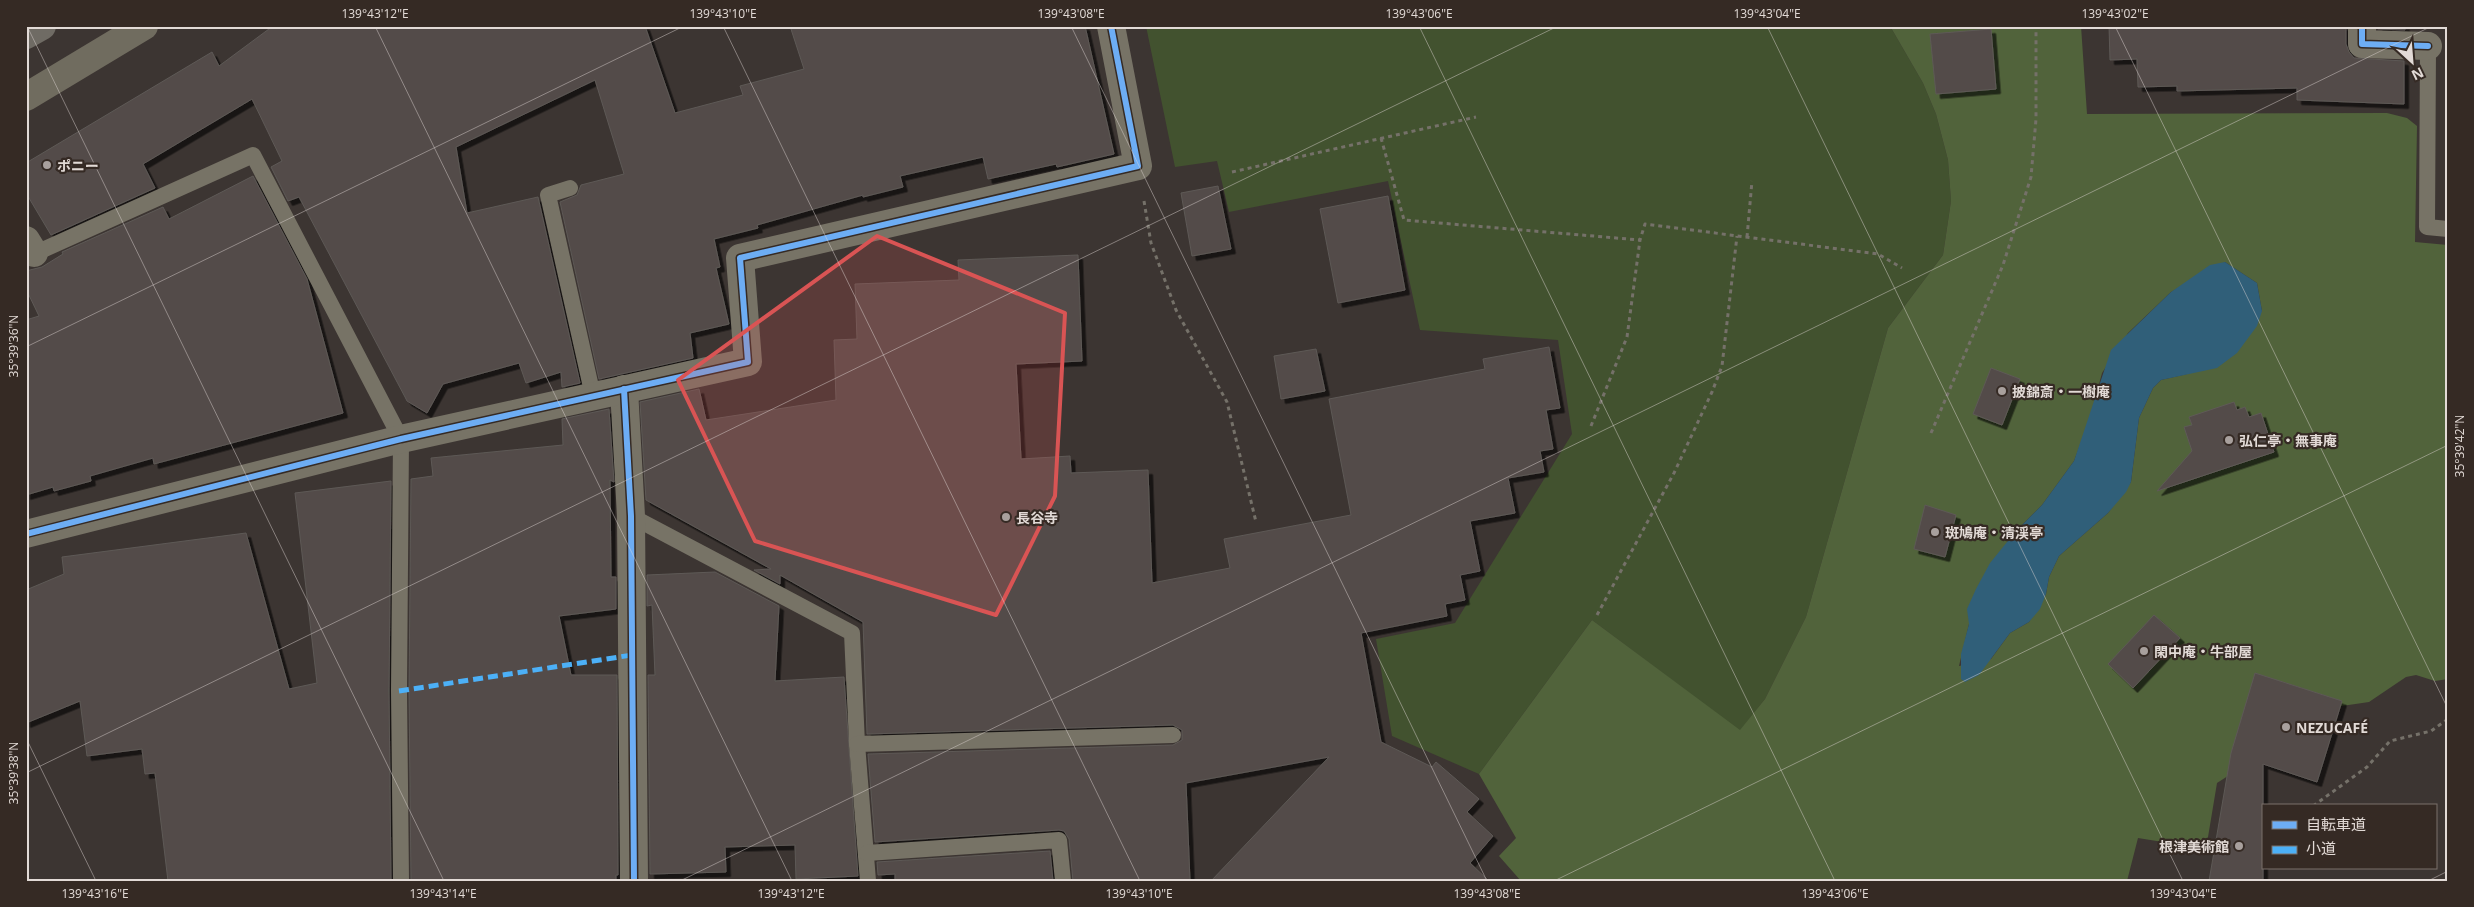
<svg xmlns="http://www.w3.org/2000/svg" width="2474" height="907" font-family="'Open Sans','Noto Sans JP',sans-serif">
	<defs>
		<filter id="shadow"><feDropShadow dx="4.5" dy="4.5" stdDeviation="0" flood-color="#0009"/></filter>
	</defs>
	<rect width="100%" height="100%" fill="#3c3532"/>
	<!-- green -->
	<polygon fill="#42522f" points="1146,26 1890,26 1923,83 1936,114 1948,160 1951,201 1943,255 1888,328 1806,617 1765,699 1740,731 1592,620 1479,774 1392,736 1376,639 1455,623 1572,434 1558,340 1420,330 1388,181 1229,212 1217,161 1175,167"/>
	<!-- forest -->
	<path fill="#51633b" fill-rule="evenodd" d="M1890 26H2081L2087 114 2387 113 2407 118 2417 126 2415 242 2448 245V679L2435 681 2416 675 2406 677 2369 702 2335 707 2217 783 2206 849 2138 838 2127 881H1521L1499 856 1516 838 1479 774 1592 620 1740 730 1765 699 1806 617 1888 328 1943 255 1951 201 1948 160 1936 114 1923 83ZM2225 262 2257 283 2262 311 2187 374 2161 380 2153 388 2139 418 2131 482 2108 513 2059 556 2049 577 2046 594 2029 622 2010 633 1991 659 1959 666 1969 624 2016 531 2042 505 2074 461 2090 418 2102 373 2128 333 2171 292Z"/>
	<!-- water -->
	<polygon fill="#305f79" points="2225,262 2257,283 2262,311 2257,326 2237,353 2217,368 2161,380 2153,388 2139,418 2131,482 2126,492 2108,513 2059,556 2049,577 2046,594 2040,609 2029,622 2010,633 1979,675 1965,682 1961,679 1961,654 1969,624 1967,609 1976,589 1990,563 2016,531 2042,505 2074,461 2111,350 2171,292 2210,265"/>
	<!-- building -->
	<g fill="#524c49" stroke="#5e5956" filter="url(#shadow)">
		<polygon points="273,26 645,26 675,113 743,95 740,86 804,69 790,26 1085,26 1114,154 1057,167 1056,164 988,179 983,157 900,176 903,187 863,197 863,195 757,225 758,228 714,239 720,267 716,268 729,324 690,333 693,358 599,379 560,202 577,195 581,185 624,174 595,80 456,147 467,213 538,197 580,383 562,387 561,372 526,383 519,363 443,384 427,413 407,401 405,397 299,197 288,201 271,167 282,161 252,99 143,164 155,188 51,235 26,193 26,163 212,52 219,66"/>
		<polygon points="2109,26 2346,26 2346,44 2349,52 2354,58 2404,61 2404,104 2297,100 2297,88 2177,91 2177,86 2138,87 2137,59 2110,60"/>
		<polygon points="2378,26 2405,26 2405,30 2378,29"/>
		<polygon points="1991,29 1996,89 1936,94 1930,34"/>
		<polygon points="253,176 307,279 343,413 154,464 153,458 90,476 91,481 54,491 53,487 26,495 26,320 39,316 26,289 26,271 42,267 63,254 62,252 163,207 169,219"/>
		<polygon points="1218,186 1231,249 1192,256 1181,193"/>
		<polygon points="1388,196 1405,290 1338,303 1320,209"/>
		<polygon points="1078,255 1082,361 1016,364 1021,459 1070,456 1071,473 1148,470 1152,583 1230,568 1224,539 1351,515 1329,399 1485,369 1483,359 1549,347 1560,408 1546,410 1553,449 1540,451 1544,472 1508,478 1515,513 1470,521 1480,571 1460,575 1465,600 1445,604 1447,616 1361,633 1381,742 1432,767 1436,762 1479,799 1467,812 1493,836 1470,863 1489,881 1211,881 1329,757 1186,783 1190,881 1073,881 1069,839 1064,831 1059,830 875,842 868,754 1173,745 1182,740 1182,730 1173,725 867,734 863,622 780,575 780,584 754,570 771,569 646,500 640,402 699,389 706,420 836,400 834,340 857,339 855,284 959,280 958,260"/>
		<polygon points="1316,349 1325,391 1281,399 1274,356"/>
		<polygon points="1991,368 2020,379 2002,425 1973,414"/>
		<polygon points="2234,402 2237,410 2245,407 2249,417 2261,413 2274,452 2157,491 2192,451 2184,427 2192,425 2189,417"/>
		<polygon points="609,409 614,482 610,480 611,577 616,577 616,609 559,616 571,675 617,675 618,875 616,875 616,881 411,881 409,691 411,479 433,476 431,458 563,445 562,419"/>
		<polygon points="391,481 389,691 391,881 168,881 155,773 145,774 142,749 87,756 80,701 26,723 26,590 64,574 62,557 246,533 289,689 317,683 295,493"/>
		<polygon points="1925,505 1956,515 1945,557 1914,549"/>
		<polygon points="715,572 779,606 775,681 844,677 858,876 796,879 795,845 725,847 726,872 650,874 648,675 655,675 652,605 647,606 647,575"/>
		<polygon points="2154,615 2180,638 2133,688 2108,664"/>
		<polygon points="2255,673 2342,701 2317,782 2263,764 2263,881 2209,881 2231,753"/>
		<polygon points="1050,851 1053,881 895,881 895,874 878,875 877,862"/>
	</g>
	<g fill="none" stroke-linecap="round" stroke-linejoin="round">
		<!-- path -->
		<g stroke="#757169" stroke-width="3" stroke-dasharray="4 4" stroke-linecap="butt">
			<polyline points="1381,138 1404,220 1640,240"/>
			<polyline points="1232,172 1476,117"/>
			<polyline points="1144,201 1151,243 1176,310 1227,402 1256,522"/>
			<polyline points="1747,237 1752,181"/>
			<polyline points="1591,426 1627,337 1640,240 1645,224 1878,254 1902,268"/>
			<polyline points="1931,433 2003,265 2031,177 2036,119 2036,26"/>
			<polyline points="1597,615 1674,473 1712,392 1722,366 1737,236"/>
			<polyline points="2313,806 2367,767 2390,741 2431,731 2448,719"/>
		</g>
		<!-- lane -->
		<g stroke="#777366" stroke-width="16">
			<polyline points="2428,46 2427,227 2448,229"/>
			<polyline points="570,188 548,195 593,396"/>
			<polyline points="27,257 253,155 401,439 399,691 401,881"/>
			<polyline points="631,516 852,633 857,744 868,881"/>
			<polyline points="857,744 1173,735"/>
			<polyline points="867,853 1059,840 1063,881"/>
		</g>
		<!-- street -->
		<g stroke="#777366" stroke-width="28">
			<polyline points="2362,26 2362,44 2428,46"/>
			<polyline points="26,240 34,253"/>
			<polyline points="624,389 631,516 634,881"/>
			<polyline points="26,534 401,439 748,362 740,258 1138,166 1111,26"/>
		</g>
		<!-- secondary -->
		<polyline stroke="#706c5f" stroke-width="28" points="26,97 144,26"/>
		<!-- highway -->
		<polyline stroke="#6f6b64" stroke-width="28" points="26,35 42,26"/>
		<!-- quiet -->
		<polyline stroke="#4cb0f7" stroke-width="5" stroke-dasharray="10 5" stroke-linecap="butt" points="399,691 632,655"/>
		<!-- cycleway casing -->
		<g stroke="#352a24" stroke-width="9">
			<g id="cycleway">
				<polyline points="2362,26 2362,44 2428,46"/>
				<polyline points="624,389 631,516 634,881"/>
				<polyline points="26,534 401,439 748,362 740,258 1138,166 1111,26"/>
			</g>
		</g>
		<!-- cycleway -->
		<use href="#cycleway" stroke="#6dadf4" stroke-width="6"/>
	</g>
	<!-- marked area -->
	<path fill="#d95454" fill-opacity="0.2" stroke="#d95454" stroke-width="4" stroke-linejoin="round" d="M877 236 1065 313 1055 496 996 615 755 541 678 380Z"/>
	<!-- ticks -->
	<path fill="none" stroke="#e2dad6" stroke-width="1" stroke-opacity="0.45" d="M27 26 444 881M375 26 792 881M723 26 1140 881M1071 26 1487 881M1419 26 1835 881M1767 26 2183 881M2115 26 2448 709M26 347 684 26M26 738 96 881M26 773 1558 26M680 881 2432 26M1554 881 2448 445M2428 881 2448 871"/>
	<!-- markers -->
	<g fill="#a8a09d" stroke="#352a24" stroke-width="2">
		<circle cx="47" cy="165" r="5"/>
		<circle cx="2002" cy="391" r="5"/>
		<circle cx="2229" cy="440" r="5"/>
		<circle cx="1006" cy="517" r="5"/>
		<circle cx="1935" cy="532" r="5"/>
		<circle cx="2144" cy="651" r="5"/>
		<circle cx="2286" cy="727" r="5"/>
		<circle cx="2239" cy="846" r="5"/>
	</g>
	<g text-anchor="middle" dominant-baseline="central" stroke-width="4.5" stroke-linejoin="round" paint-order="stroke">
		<!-- poi labels -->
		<g font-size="14" font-weight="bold" fill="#e2dad6" stroke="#352a24" text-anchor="start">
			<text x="57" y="165">ポニー</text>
			<text x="2012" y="391">披錦斎・一樹庵</text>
			<text x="2239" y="440">弘仁亭・無事庵</text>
			<text x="1016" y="517">長谷寺</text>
			<text x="1945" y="532">斑鳩庵・清渓亭</text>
			<text x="2154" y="651">閑中庵・牛部屋</text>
			<text x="2296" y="727">NEZUCAFÉ</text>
			<text x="2229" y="846" text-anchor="end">根津美術館</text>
		</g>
	</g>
	<!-- border -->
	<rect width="2474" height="907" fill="none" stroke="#352a24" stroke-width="55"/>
	<!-- legend -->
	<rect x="2262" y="804" width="175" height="65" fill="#352a24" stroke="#7a706b"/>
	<rect x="2272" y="821" width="25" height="8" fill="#6dadf4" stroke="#7a706b"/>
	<text x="2306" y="830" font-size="15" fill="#e2dad6">自転車道</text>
	<rect x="2272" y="846" width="25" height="8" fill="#4cb0f7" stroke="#7a706b"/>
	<text x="2306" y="854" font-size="15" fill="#e2dad6">小道</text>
	<!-- north arrow -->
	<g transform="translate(2412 62) rotate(154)" stroke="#352a24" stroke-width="4" paint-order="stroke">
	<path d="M0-4L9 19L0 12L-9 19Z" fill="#e2dad6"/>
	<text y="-8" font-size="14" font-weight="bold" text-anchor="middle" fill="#e2dad6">N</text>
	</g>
	<rect x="28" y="28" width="2418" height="852" fill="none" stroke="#e2dad6" stroke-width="2"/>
	<g font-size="12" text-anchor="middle" fill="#e2dad6">
		<text x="375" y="18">139°43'12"E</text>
		<text x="723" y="18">139°43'10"E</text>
		<text x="1071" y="18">139°43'08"E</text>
		<text x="1419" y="18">139°43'06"E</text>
		<text x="1767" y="18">139°43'04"E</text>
		<text x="2115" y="18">139°43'02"E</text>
		<text transform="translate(14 346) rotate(-90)" y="4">35°39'36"N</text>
		<text transform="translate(2460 446) rotate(-90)" y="4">35°39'42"N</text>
		<text transform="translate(14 773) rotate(-90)" y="4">35°39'38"N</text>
		<text x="95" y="898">139°43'16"E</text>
		<text x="443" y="898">139°43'14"E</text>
		<text x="791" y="898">139°43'12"E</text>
		<text x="1139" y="898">139°43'10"E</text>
		<text x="1487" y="898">139°43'08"E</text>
		<text x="1835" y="898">139°43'06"E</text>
		<text x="2183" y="898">139°43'04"E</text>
	</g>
</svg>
